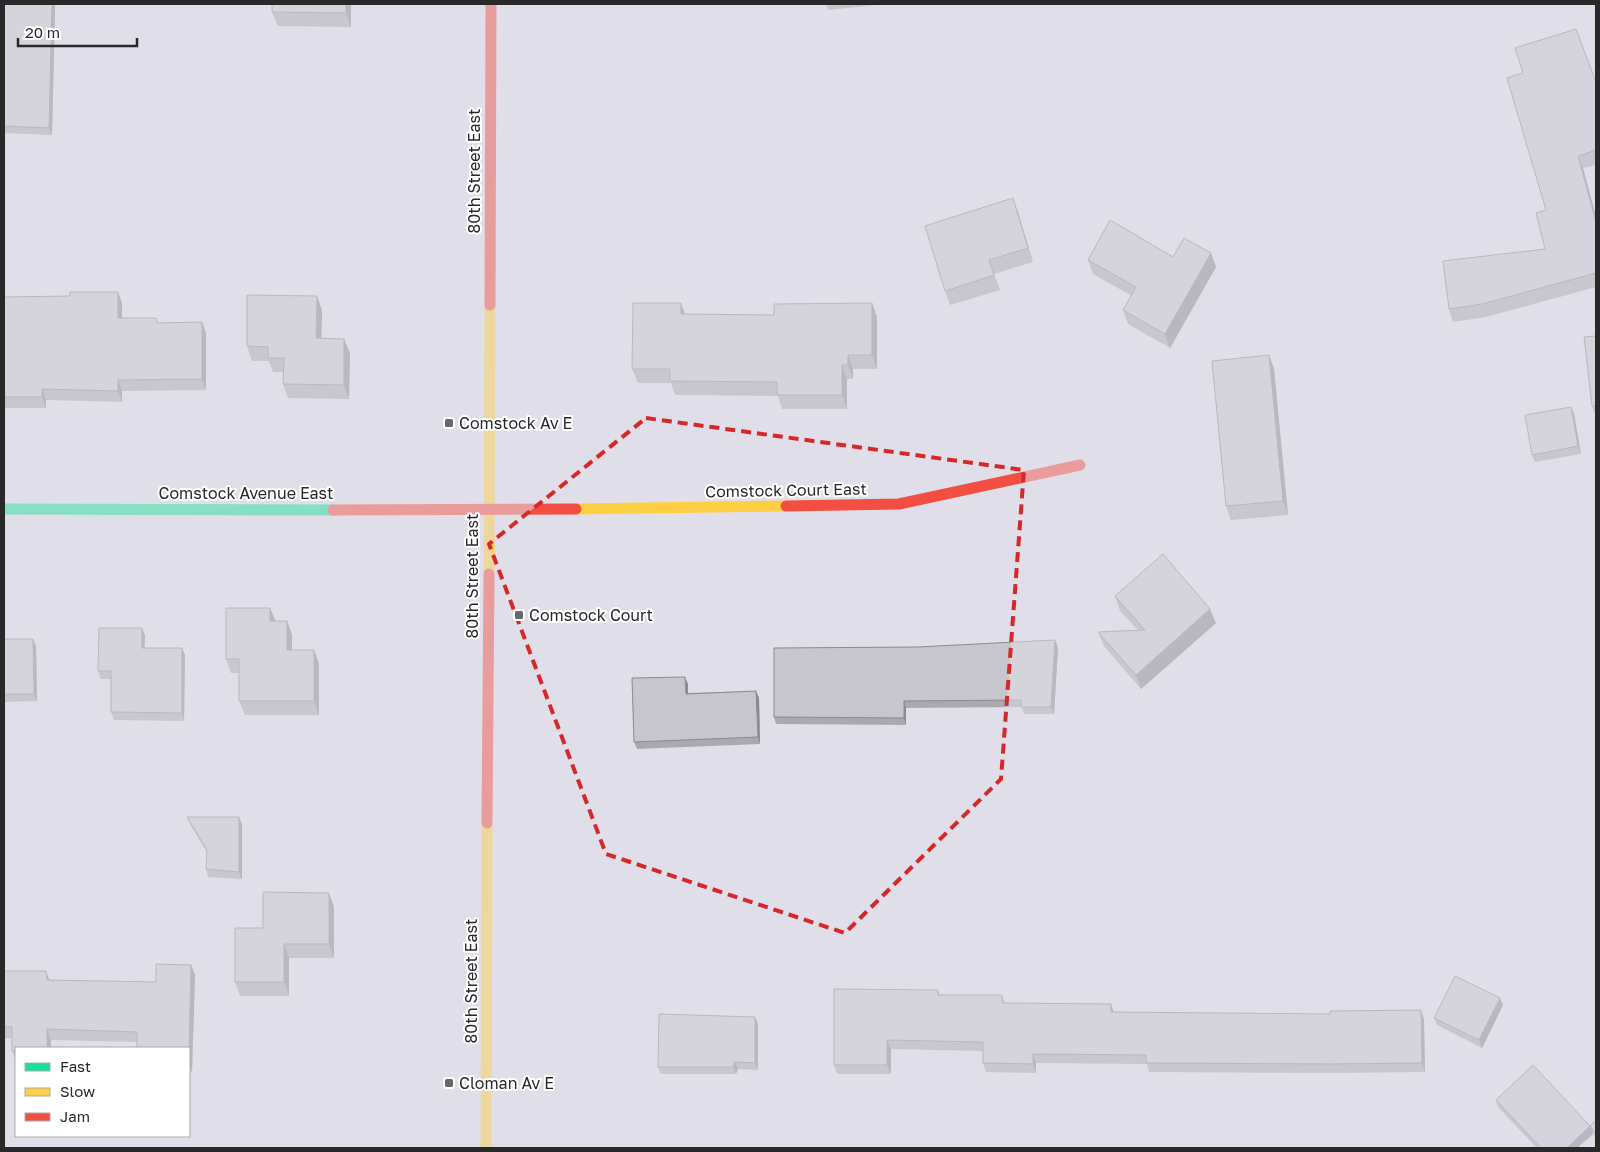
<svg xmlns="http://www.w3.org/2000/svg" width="1600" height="1152" font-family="'Golos Text',sans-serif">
	<rect width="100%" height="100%" fill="#e0dee8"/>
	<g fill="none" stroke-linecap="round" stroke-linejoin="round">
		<!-- fast -->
		<polyline stroke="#16e098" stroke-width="11" points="4,509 333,510"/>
		<!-- slow -->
		<g stroke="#ffcf43" stroke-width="11">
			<polyline points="576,509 786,506"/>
			<polyline points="489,574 490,305"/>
			<polyline points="486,1148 487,823"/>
		</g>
		<!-- jam -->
		<g stroke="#f24e42" stroke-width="11">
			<polyline points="490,305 491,4"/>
			<polyline points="786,506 899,504 1080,465"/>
			<polyline points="333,510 576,509"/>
			<polyline points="487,823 489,574"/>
		</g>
	</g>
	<!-- wall -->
	<g fill="#aba9b0">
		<polygon points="4,4 54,4 55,6 52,135 4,133"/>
		<polygon points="351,4 351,27 278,26 272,12"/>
		<polygon points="826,4 886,4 828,10"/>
		<polygon points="1596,82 1596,165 1583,168 1596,217 1596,287 1486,317 1453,322 1449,309 1545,249"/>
		<polygon points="1013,198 1033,262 994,274 1000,290 950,305 945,291"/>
		<polygon points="1211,253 1216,267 1170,348 1128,324 1123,310 1132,296 1093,274 1088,260 1173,257"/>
		<polygon points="118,292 122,303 122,318 158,323 202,322 206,333 206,390 122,391 122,402 46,400 46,408 4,408 4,297 70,296"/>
		<polygon points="322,310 321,339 350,353 349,399 288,398 283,384 283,372 273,372 269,361 252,361 247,346"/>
		<polygon points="684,314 877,317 877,369 853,369 853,379 847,379 847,409 782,409 778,396 675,395 671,383 638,383 632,369"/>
		<polygon points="1596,336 1596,413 1595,414 1592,406"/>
		<polygon points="1269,355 1274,369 1288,515 1231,520 1226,506"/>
		<polygon points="1574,414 1581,454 1535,462 1532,455"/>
		<polygon points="1115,596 1216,623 1141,689 1104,646 1098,632 1138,630 1120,611"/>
		<polygon points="270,608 275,621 287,621 292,635 292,650 314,650 319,664 319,715 245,715 239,701 239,673 231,673 226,659"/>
		<polygon points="145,635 145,648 185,655 184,721 114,720 111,712 111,679 101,679 98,671"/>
		<polygon points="4,639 36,646 37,701 4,702"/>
		<polygon points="1055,640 1058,648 1054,714 1024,714 1022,707 906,708 906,725 776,724 774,717 918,647"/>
		<polygon points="688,684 688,693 756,691 759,698 760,744 637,749 634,742"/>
		<polygon points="187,817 242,824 242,879 208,877 206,869 207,852 190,824"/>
		<polygon points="334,907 334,958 289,958 289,996 240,996 235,982 263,928"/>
		<polygon points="191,965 195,975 192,1072 189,1072 189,1048 137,1042 51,1040 51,1048 16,1048 16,1061 12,1051 12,1038 4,1038 4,971 50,980 156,982"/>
		<polygon points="938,990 940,995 1002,995 1005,1003 1114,1012 1424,1019 1425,1072 1334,1073 1149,1072 1147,1064 1036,1063 1036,1073 986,1072 983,1063 983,1051 891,1049 891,1074 837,1074 834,1065"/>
		<polygon points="1503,1005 1482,1048 1437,1025 1434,1018"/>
		<polygon points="755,1017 758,1024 758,1070 738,1069 736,1074 661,1074 658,1067"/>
		<polygon points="1496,1100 1590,1126 1596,1120 1596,1138 1593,1134 1577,1148 1537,1148 1498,1107"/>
	</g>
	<!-- shaded-wall -->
	<g fill="#8b8a90">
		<polygon points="52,4 54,4 55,6 52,135 49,128"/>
		<polygon points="346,4 351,4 351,27 346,13"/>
		<polygon points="1578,156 1583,168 1596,217 1596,222"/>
		<polygon points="1013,198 1018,212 1033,262 1028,248"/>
		<polygon points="1211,253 1216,267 1170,348 1165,334"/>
		<polygon points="118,292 122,303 122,329 118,318"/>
		<polygon points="317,296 322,310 321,353 316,338"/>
		<polygon points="681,303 686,317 681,314"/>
		<polygon points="872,303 877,317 877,369 872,355"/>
		<polygon points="202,322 206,333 206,390 202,379"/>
		<polygon points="344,339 350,353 349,399 344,385"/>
		<polygon points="848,355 853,369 853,379 848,365"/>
		<polygon points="1269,355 1274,369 1288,515 1283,501"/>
		<polygon points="842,365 847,379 847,409 842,395"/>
		<polygon points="118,380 122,391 122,402 118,391"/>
		<polygon points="42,389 46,400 46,408 42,397"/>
		<polygon points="1571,407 1574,414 1581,454 1578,446"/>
		<polygon points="270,608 276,622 270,621"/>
		<polygon points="1210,609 1216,623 1141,689 1136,675"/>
		<polygon points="287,621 292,635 292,664 287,650"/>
		<polygon points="142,628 145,635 144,655 142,648"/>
		<polygon points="33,639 36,646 37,701 34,694"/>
		<polygon points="1055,640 1058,648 1054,714 1051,707"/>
		<polygon points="182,648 185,655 184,721 182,713"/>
		<polygon points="314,650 319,664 319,715 314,701"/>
		<polygon points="685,677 688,684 688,701 686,694"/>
		<polygon points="756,691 759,698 760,744 758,737"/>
		<polygon points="904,701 906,708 906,725 904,718"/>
		<polygon points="239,817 242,824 242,879 239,872"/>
		<polygon points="329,893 334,907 334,958 329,944"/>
		<polygon points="284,944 289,958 289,996 284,982"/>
		<polygon points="191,965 195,975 192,1072 189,1062"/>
		<polygon points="46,971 50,982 47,980"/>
		<polygon points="1500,998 1503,1005 1482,1048 1479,1040"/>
		<polygon points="1111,1004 1114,1013 1111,1012"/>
		<polygon points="1421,1010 1424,1019 1425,1072 1422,1063"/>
		<polygon points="755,1017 758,1024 758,1070 755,1063"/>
		<polygon points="47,1029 51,1040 51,1048 47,1048"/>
		<polygon points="887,1040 891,1049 891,1074 887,1065"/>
		<polygon points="1033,1054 1036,1063 1036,1073 1033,1064"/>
		<polygon points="735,1062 738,1069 736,1074 733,1067"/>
		<polygon points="1590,1126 1593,1134 1577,1148 1567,1148"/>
	</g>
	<!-- building -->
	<g fill="#c7c5cd" stroke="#8b8a90">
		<polygon points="4,4 52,4 49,128 4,126"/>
		<polygon points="272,4 346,4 346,13 272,12"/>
		<polygon points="1576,29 1596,82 1596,150 1578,156 1596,222 1596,273 1482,304 1449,309 1443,261 1545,249 1536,213 1546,210 1507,78 1523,73 1515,48"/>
		<polygon points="1013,198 1028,248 989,260 994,275 945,291 925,226"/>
		<polygon points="1110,220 1173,257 1184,238 1211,253 1165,334 1123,310 1136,287 1088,260"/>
		<polygon points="70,292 118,292 118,318 156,318 157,323 202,322 202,379 118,380 118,391 42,389 42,397 4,397 4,297 70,296"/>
		<polygon points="247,295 317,296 316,338 344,339 344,385 283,384 284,358 268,358 268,347 247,346"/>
		<polygon points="633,303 681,303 681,314 774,315 774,304 872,303 872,355 848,355 848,365 842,365 842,395 777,395 777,382 670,381 670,369 632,369"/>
		<polygon points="1596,336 1596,406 1592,406 1584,337"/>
		<polygon points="1269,355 1283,501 1226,506 1212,361"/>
		<polygon points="1571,407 1578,446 1532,455 1525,415"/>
		<polygon points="1163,554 1210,609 1136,675 1098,632 1145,630 1115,596"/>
		<polygon points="226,608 270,608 270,621 287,621 287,650 314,650 314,701 239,701 239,659 226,659"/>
		<polygon points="99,628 142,628 142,648 182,648 182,713 111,712 111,671 98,671"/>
		<polygon points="4,639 33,639 34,694 4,694"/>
		<polygon points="1055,640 1051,707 1021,707 1021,700 904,701 904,718 774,717 774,648 918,647"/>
		<polygon points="685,677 686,694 756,691 758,737 634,742 632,678"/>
		<polygon points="187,817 239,817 239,872 206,869 207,850"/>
		<polygon points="263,892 329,893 329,944 284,944 284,982 235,982 235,928 263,928"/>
		<polygon points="156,964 191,965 189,1051 189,1048 137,1048 137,1032 47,1029 47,1048 16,1048 16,1051 12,1051 12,1027 4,1027 4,971 46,971 47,980 156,982"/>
		<polygon points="1455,976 1500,998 1479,1040 1434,1018"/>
		<polygon points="834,989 938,990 938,995 1002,995 1002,1003 1111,1004 1111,1012 1330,1014 1330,1011 1421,1010 1422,1063 1331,1064 1146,1063 1146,1055 1033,1054 1033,1064 983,1063 983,1042 887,1040 887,1065 834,1065"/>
		<polygon points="659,1014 755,1017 755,1063 735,1062 733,1067 658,1067"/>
		<polygon points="1533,1065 1590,1126 1567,1148 1541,1148 1496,1100"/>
		<polygon points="1596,1120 1596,1133 1590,1126"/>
	</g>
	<!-- marked area -->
	<path d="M0 0H1600V1152H0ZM646 418 1024 470 1001 779 845 933 606 854 489 544Z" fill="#e0dee8" fill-opacity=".55" fill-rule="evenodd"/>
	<path fill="none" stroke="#d62828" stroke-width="4" stroke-dasharray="10 6" stroke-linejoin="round" d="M646 418 1024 470 1001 779 845 933 606 854 489 544Z"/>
	<!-- markers -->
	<g fill="#69686c" stroke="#fff" stroke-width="2">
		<rect x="444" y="418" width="10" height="10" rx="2.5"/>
		<rect x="514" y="610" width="10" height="10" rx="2.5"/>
		<rect x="444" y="1078" width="10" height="10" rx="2.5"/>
	</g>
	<g text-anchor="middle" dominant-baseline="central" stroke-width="4" stroke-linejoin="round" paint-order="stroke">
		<!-- street labels -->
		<g font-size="16" fill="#292929" stroke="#fff">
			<text transform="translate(474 171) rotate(-90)">80th Street East</text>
			<text transform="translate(786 490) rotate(-1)">Comstock Court East</text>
			<text x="246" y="493">Comstock Avenue East</text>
			<text transform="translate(472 576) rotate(-90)">80th Street East</text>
			<text transform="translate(471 981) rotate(-90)">80th Street East</text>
		</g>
		<!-- poi labels -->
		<g font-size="16" fill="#292929" stroke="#fff" text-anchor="start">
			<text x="459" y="423">Comstock Av E</text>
			<text x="529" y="615">Comstock Court</text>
			<text x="459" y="1083">Cloman Av E</text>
		</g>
	</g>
	<!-- border -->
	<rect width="1600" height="1152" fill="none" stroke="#292929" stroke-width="10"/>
	<!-- legend -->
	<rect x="15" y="1047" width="175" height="90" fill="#ffffff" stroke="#a9a9a9"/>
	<rect x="25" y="1063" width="25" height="8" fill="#16e098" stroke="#a9a9a9"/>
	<text x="60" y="1072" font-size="15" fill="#292929">Fast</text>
	<rect x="25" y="1088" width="25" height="8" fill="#ffcf43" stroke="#a9a9a9"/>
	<text x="60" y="1097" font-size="15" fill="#292929">Slow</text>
	<rect x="25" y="1113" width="25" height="8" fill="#f24e42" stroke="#a9a9a9"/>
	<text x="60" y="1122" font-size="15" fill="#292929">Jam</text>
	<!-- scale -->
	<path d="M18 38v8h119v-8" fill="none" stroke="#292929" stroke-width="2.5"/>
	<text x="25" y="38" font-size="15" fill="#292929" stroke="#ffffff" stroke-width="4" paint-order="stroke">20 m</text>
</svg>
